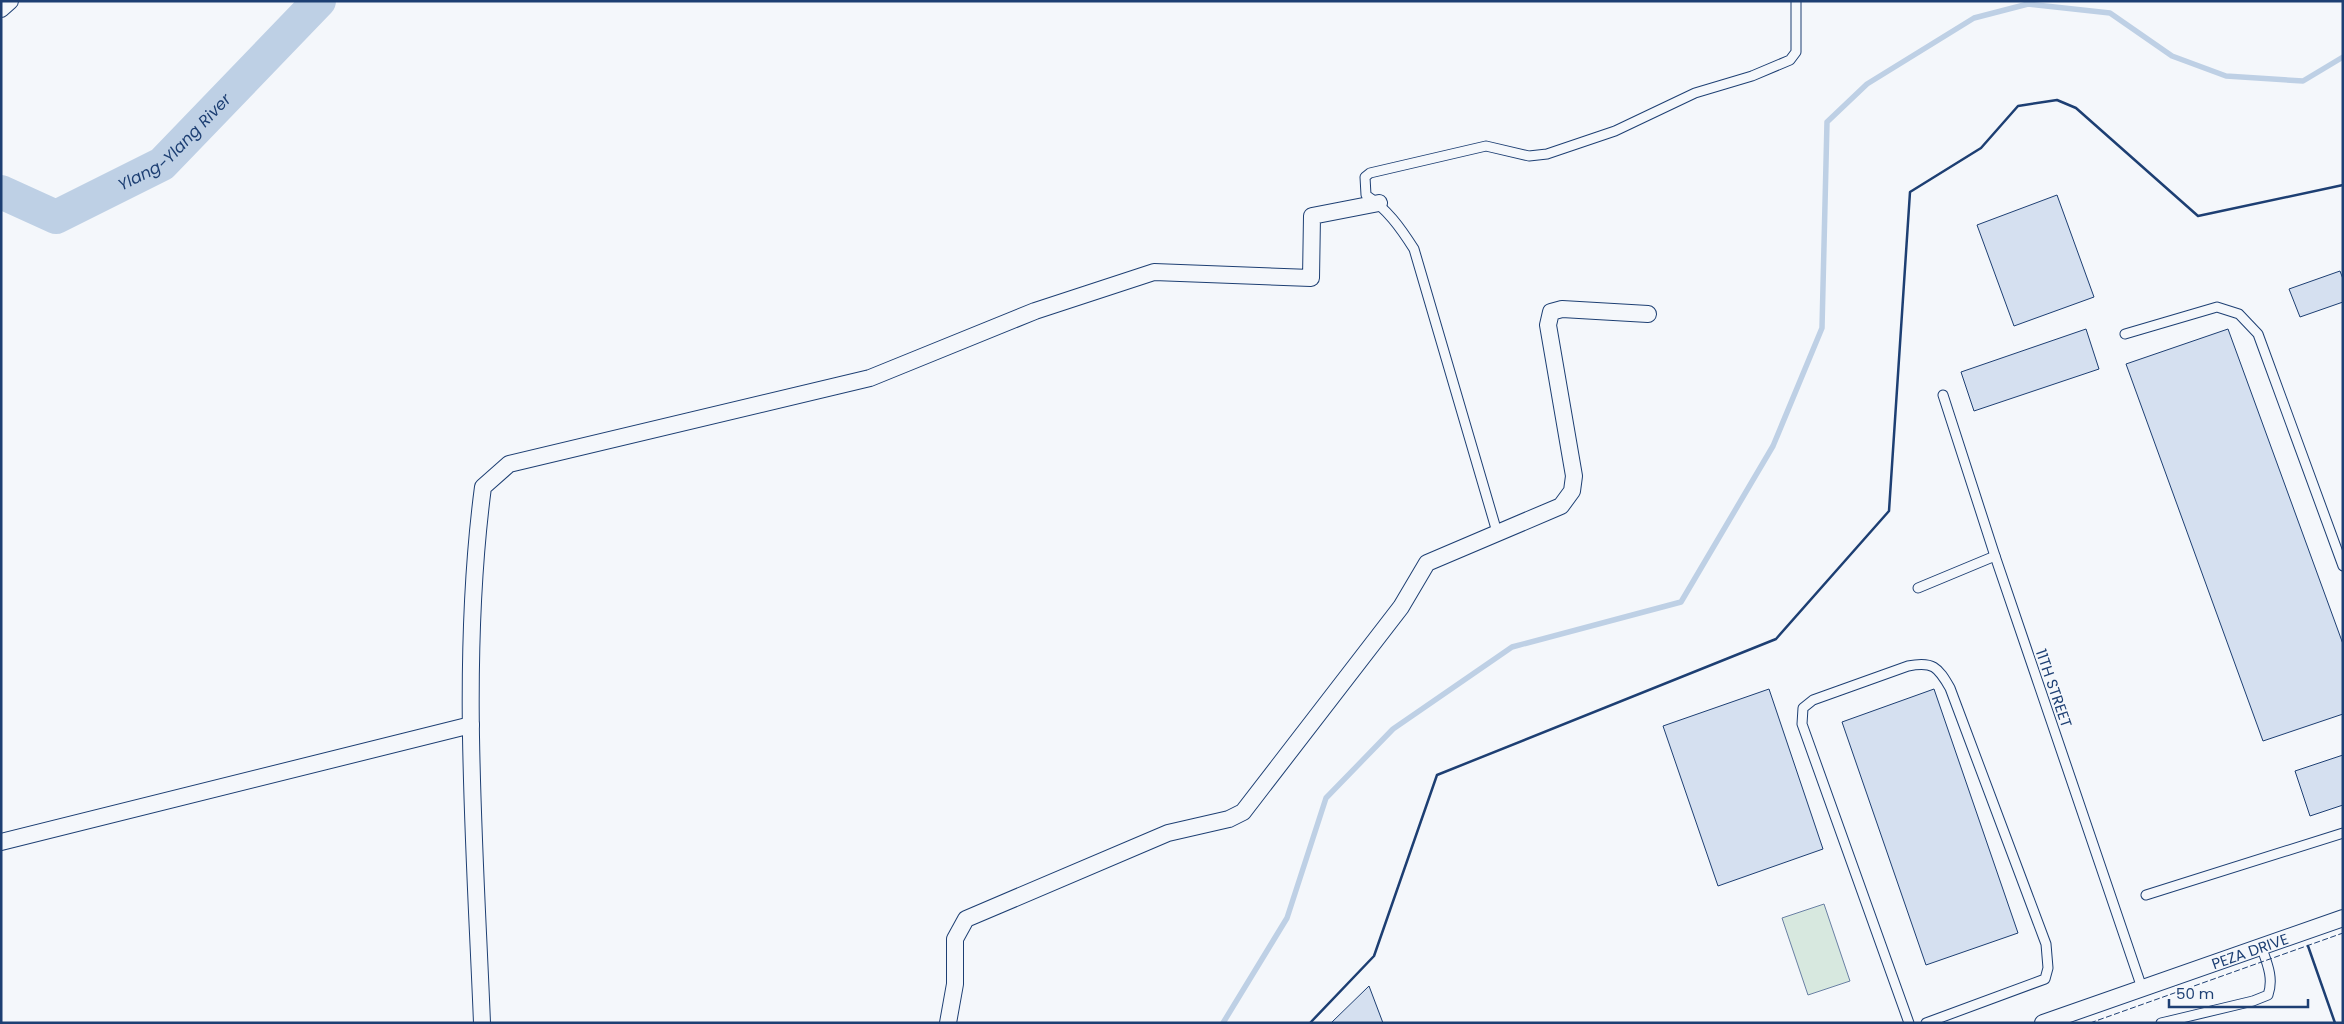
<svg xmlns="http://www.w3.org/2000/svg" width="2344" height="1024" font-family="Poppins,sans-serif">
	<rect width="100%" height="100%" fill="#f4f7fb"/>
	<!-- green -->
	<polygon fill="#d7e8df" stroke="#687fa3" points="1824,904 1850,981 1808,995 1782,918"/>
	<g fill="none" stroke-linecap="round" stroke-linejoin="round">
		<!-- stream -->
		<polyline stroke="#bed0e5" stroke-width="5.5" points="1223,1023 1287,918 1326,798 1393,729 1512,647 1681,602 1773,446 1822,328 1827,122 1867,84 1974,18 2028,4 2110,13 2172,56 2226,76 2303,81 2343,57"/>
		<!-- river -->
		<path stroke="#bed0e5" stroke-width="34" id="s1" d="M1 192 56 217 162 164 319 1"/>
	</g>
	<!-- building -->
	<g fill="#d5e0f0" stroke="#1d3f73">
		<polygon points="2057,195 2094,297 2014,326 1977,225"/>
		<polygon points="2340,271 2343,279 2343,302 2300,317 2289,289"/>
		<polygon points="2086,329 2099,369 1974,411 1961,372"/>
		<polygon points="2228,329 2343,644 2343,714 2263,741 2126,364"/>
		<polygon points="1769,689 1823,849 1718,886 1663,726"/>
		<polygon points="1934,689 2018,933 1926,965 1842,722"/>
		<polygon points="2343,755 2343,805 2310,816 2295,771"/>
		<polygon points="1369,986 1383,1023 1331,1023"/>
	</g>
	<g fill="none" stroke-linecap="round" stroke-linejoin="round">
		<!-- lane casing -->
		<g stroke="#1d3f73" stroke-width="11">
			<g id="lane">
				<polyline points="2125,334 2217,307 2239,314 2258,334 2343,566"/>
				<polyline points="1943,395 1995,556 2142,988"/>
				<path d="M1497 532 1414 249C1400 227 1387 209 1366 195L1365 177 1370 173 1486 146 1529 156 1547 154 1615 131 1695 93 1752 76 1790 60 1796 52V1"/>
				<polyline points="1918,588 1995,556"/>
				<polyline points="2146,895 2343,833"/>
				<path d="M1909 1023 1802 724 1803 708 1813 700 1908 666C1933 661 1938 667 1950 688L2046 944 2048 968 2045 979 1926 1023"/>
				<path d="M2161 1023 2253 1001 2268 995C2274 978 2267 963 2261 946"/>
			</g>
		</g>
		<!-- street casing -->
		<g stroke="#1d3f73" stroke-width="18">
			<g id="street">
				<polyline points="1,9 10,1"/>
				<polyline points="1,842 471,725"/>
				<path d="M482 1023C475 847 460 661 483 487L509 464 870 378 1035 311 1154 272 1311 278 1312 216 1379 203"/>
				<polyline points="948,1023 955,984 955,939 966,919 1168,833 1229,819 1243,812 1401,607 1427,563 1561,506 1572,491 1574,476 1548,325 1551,312 1562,309 1648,314"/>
				<path id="s2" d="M2043 1023 2343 918"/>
			</g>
		</g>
		<!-- lane -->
		<use href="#lane" stroke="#f4f7fb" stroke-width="9"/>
		<!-- street -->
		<use href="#street" stroke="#f4f7fb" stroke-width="16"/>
		<!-- fence -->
		<polyline stroke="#1d3f73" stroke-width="1" stroke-dasharray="6 2.5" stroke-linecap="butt" points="2090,1023 2343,933"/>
		<!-- wall -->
		<g stroke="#1d3f73" stroke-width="2.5">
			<polyline points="2308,946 2335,1023"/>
			<polyline points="1310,1023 1374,956 1437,775 1776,639 1889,511 1910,192 1981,148 2018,106 2057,100 2076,108 2198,216 2343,185"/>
		</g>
	</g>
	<g text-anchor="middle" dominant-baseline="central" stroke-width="4" stroke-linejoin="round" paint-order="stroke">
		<!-- street labels -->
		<g font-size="15" fill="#1d3f73" stroke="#f4f7fb">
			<text transform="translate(2054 688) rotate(71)">11TH STREET</text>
			<text stroke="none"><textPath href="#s2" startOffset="219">PEZA DRIVE</textPath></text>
		</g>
		<!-- water labels -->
		<g font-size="16" font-style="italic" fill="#1d3f73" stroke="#f4f7fb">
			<text stroke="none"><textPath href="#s1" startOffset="202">Ylang-Ylang River</textPath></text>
		</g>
	</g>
	<!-- border -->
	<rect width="2344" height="1024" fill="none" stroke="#1d3f73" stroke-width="5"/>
	<!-- scale -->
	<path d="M2169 999v8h139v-8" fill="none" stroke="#1d3f73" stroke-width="2.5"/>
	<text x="2176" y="999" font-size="15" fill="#1d3f73" stroke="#f4f7fb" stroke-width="4" paint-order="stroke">50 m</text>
</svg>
